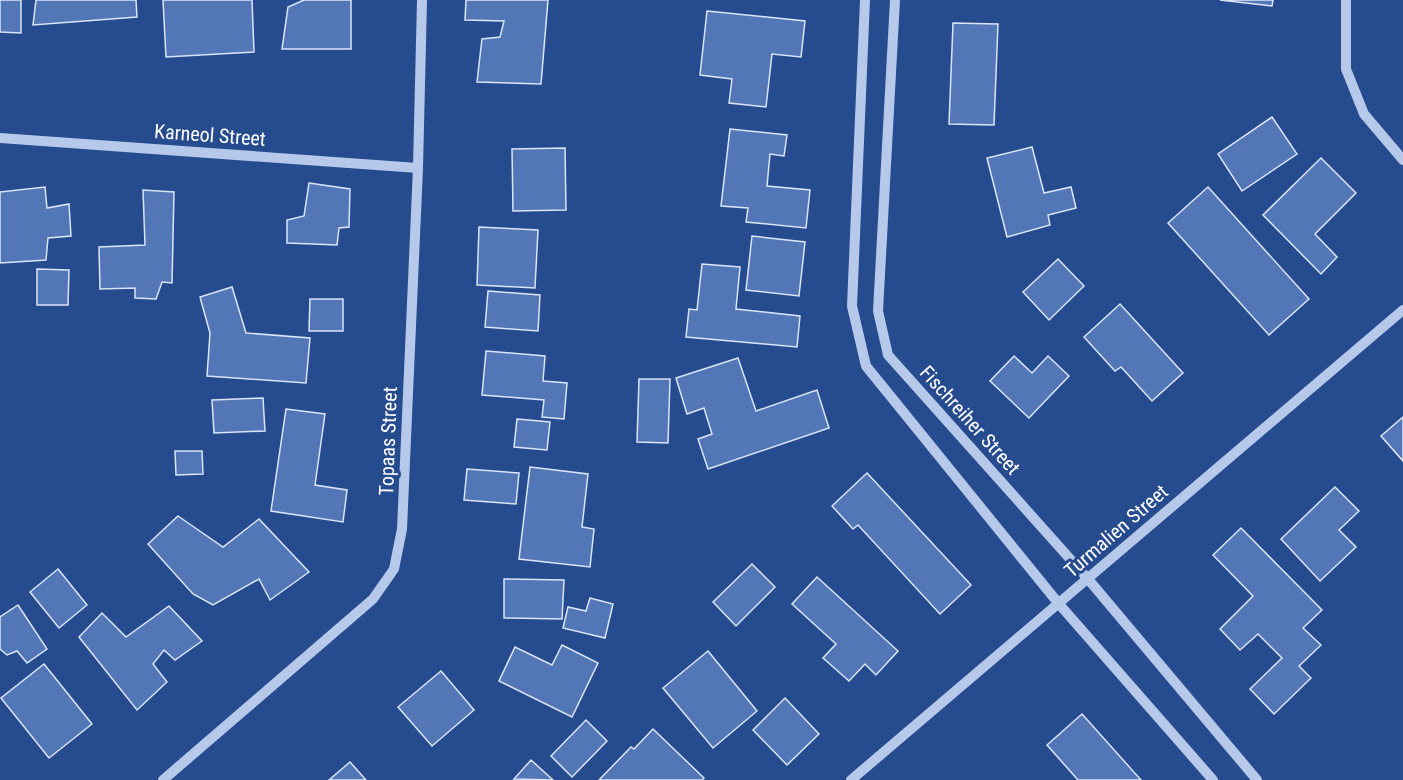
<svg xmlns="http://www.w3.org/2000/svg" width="1403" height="780" font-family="'Roboto Condensed',sans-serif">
	<rect width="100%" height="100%" fill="#264b8e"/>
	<!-- building -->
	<g fill="#5276b6" stroke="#dae5f8" stroke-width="1.5">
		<polygon points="0,0 21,0 21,33 0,32"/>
		<polygon points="36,0 136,0 137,17 33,25"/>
		<polygon points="163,0 252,0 254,52 166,57"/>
		<polygon points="304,0 351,0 351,49 282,49 288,7"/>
		<polygon points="466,0 548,0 541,84 477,82 482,39 500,37 504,21 465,20"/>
		<polygon points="1220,0 1273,0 1272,6"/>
		<polygon points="707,11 805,21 801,57 772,54 766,107 729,103 732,79 700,75"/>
		<polygon points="953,23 998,24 994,125 949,124"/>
		<polygon points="1272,117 1297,154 1242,191 1218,154"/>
		<polygon points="730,129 787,135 784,156 770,154 767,186 810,190 806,228 746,222 748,208 721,206"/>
		<polygon points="1032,147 1044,193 1071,187 1076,208 1048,215 1050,225 1007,237 987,158"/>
		<polygon points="565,148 566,210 513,211 512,149"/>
		<polygon points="1321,158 1356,193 1315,234 1337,257 1321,274 1263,215"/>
		<polygon points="309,183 350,189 349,227 339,228 337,245 287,243 287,220 304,216"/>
		<polygon points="45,187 47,208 69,204 71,236 48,238 46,260 0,263 0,192"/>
		<polygon points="1208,187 1309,299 1269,335 1168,223"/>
		<polygon points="143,190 174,192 172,283 162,282 156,299 135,298 135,288 100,289 99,247 145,245"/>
		<polygon points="479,227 538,230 535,288 477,285"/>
		<polygon points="752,236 805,242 799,296 746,290"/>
		<polygon points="1058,259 1084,286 1049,320 1023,292"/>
		<polygon points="702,264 740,267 736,309 800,316 797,347 686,337 689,309 697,310"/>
		<polygon points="37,269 69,270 68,305 37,305"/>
		<polygon points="232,287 246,333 310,338 306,383 207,376 210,333 200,297"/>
		<polygon points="488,291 540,295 538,331 485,327"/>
		<polygon points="310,299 343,299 343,331 309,331"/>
		<polygon points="1120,304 1183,373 1152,401 1121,367 1115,371 1084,337"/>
		<polygon points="486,351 545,356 543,381 567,383 564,419 542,417 544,400 482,395"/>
		<polygon points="1014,356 1032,373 1048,356 1069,376 1029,418 990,381"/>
		<polygon points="738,358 756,411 817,390 829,428 708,469 698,439 712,434 704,408 687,414 676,378"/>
		<polygon points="639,379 670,379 668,443 637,442"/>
		<polygon points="263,398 265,431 214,433 212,400"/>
		<polygon points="286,409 325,414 315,485 347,490 343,522 271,511"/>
		<polygon points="1403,417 1403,461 1381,436"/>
		<polygon points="517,419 550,422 547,450 514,447"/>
		<polygon points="175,451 202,451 203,474 176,475"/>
		<polygon points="530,467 588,474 582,527 594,529 590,567 519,559"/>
		<polygon points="467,469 519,473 516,504 464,500"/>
		<polygon points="867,473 971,585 940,614 858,525 853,529 832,506"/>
		<polygon points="1335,487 1359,511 1339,530 1356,547 1320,581 1281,539"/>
		<polygon points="178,516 223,547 259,519 309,572 270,600 259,579 213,605 193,594 148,544"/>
		<polygon points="1241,528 1322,610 1303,628 1321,645 1299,666 1311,678 1274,714 1250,689 1282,658 1258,634 1240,650 1220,629 1253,596 1213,555"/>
		<polygon points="752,564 775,587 736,626 713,602"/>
		<polygon points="58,569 87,605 59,628 30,592"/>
		<polygon points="817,577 898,651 876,675 865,664 849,681 823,658 836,644 792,604"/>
		<polygon points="504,579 564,580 562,619 504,618"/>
		<polygon points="590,598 613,604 605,638 563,628 568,607 586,611"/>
		<polygon points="18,605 47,649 27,663 17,651 7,655 0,649 0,617"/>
		<polygon points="169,606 202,641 175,660 164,650 153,664 167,682 137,710 79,637 102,613 126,637"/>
		<polygon points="562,645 598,663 572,717 499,681 515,647 552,665"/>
		<polygon points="708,651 757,711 713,748 663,688"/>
		<polygon points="44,664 92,724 49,758 1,698"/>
		<polygon points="441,671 474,710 432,746 398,707"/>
		<polygon points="785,698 819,734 787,765 753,730"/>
		<polygon points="1082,714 1141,780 1078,780 1047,745"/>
		<polygon points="586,720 607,741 572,777 551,756"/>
		<polygon points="653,729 704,778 702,780 599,780 631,747 634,749"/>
		<polygon points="531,760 553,780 514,779"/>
		<polygon points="350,762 366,780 329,780"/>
	</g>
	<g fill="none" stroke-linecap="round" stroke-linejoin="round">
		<!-- minor -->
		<g stroke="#b6c9eb" stroke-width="10">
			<polyline points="865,0 852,306 866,366 1059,604 1213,780"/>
			<polyline points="895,0 878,311 888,355 1088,579 1257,780"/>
			<polyline points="1346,0 1346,69 1364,114 1403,160"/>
			<polyline points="0,138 418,168"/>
			<polyline points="163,780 373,599 394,569 402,529 418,168 422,0"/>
			<polyline points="851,780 1403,310"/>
		</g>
	</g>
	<g text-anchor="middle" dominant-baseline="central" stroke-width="6" stroke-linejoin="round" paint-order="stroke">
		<!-- street labels -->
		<g font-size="20" fill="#fff" stroke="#264b8e">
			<text transform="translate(210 135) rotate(4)">Karneol Street</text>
			<text transform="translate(970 420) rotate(48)">Fischreiher Street</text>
			<text transform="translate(388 441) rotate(-88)">Topaas Street</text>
			<text transform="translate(1116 531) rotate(-41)">Turmalien Street</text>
		</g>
	</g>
</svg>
